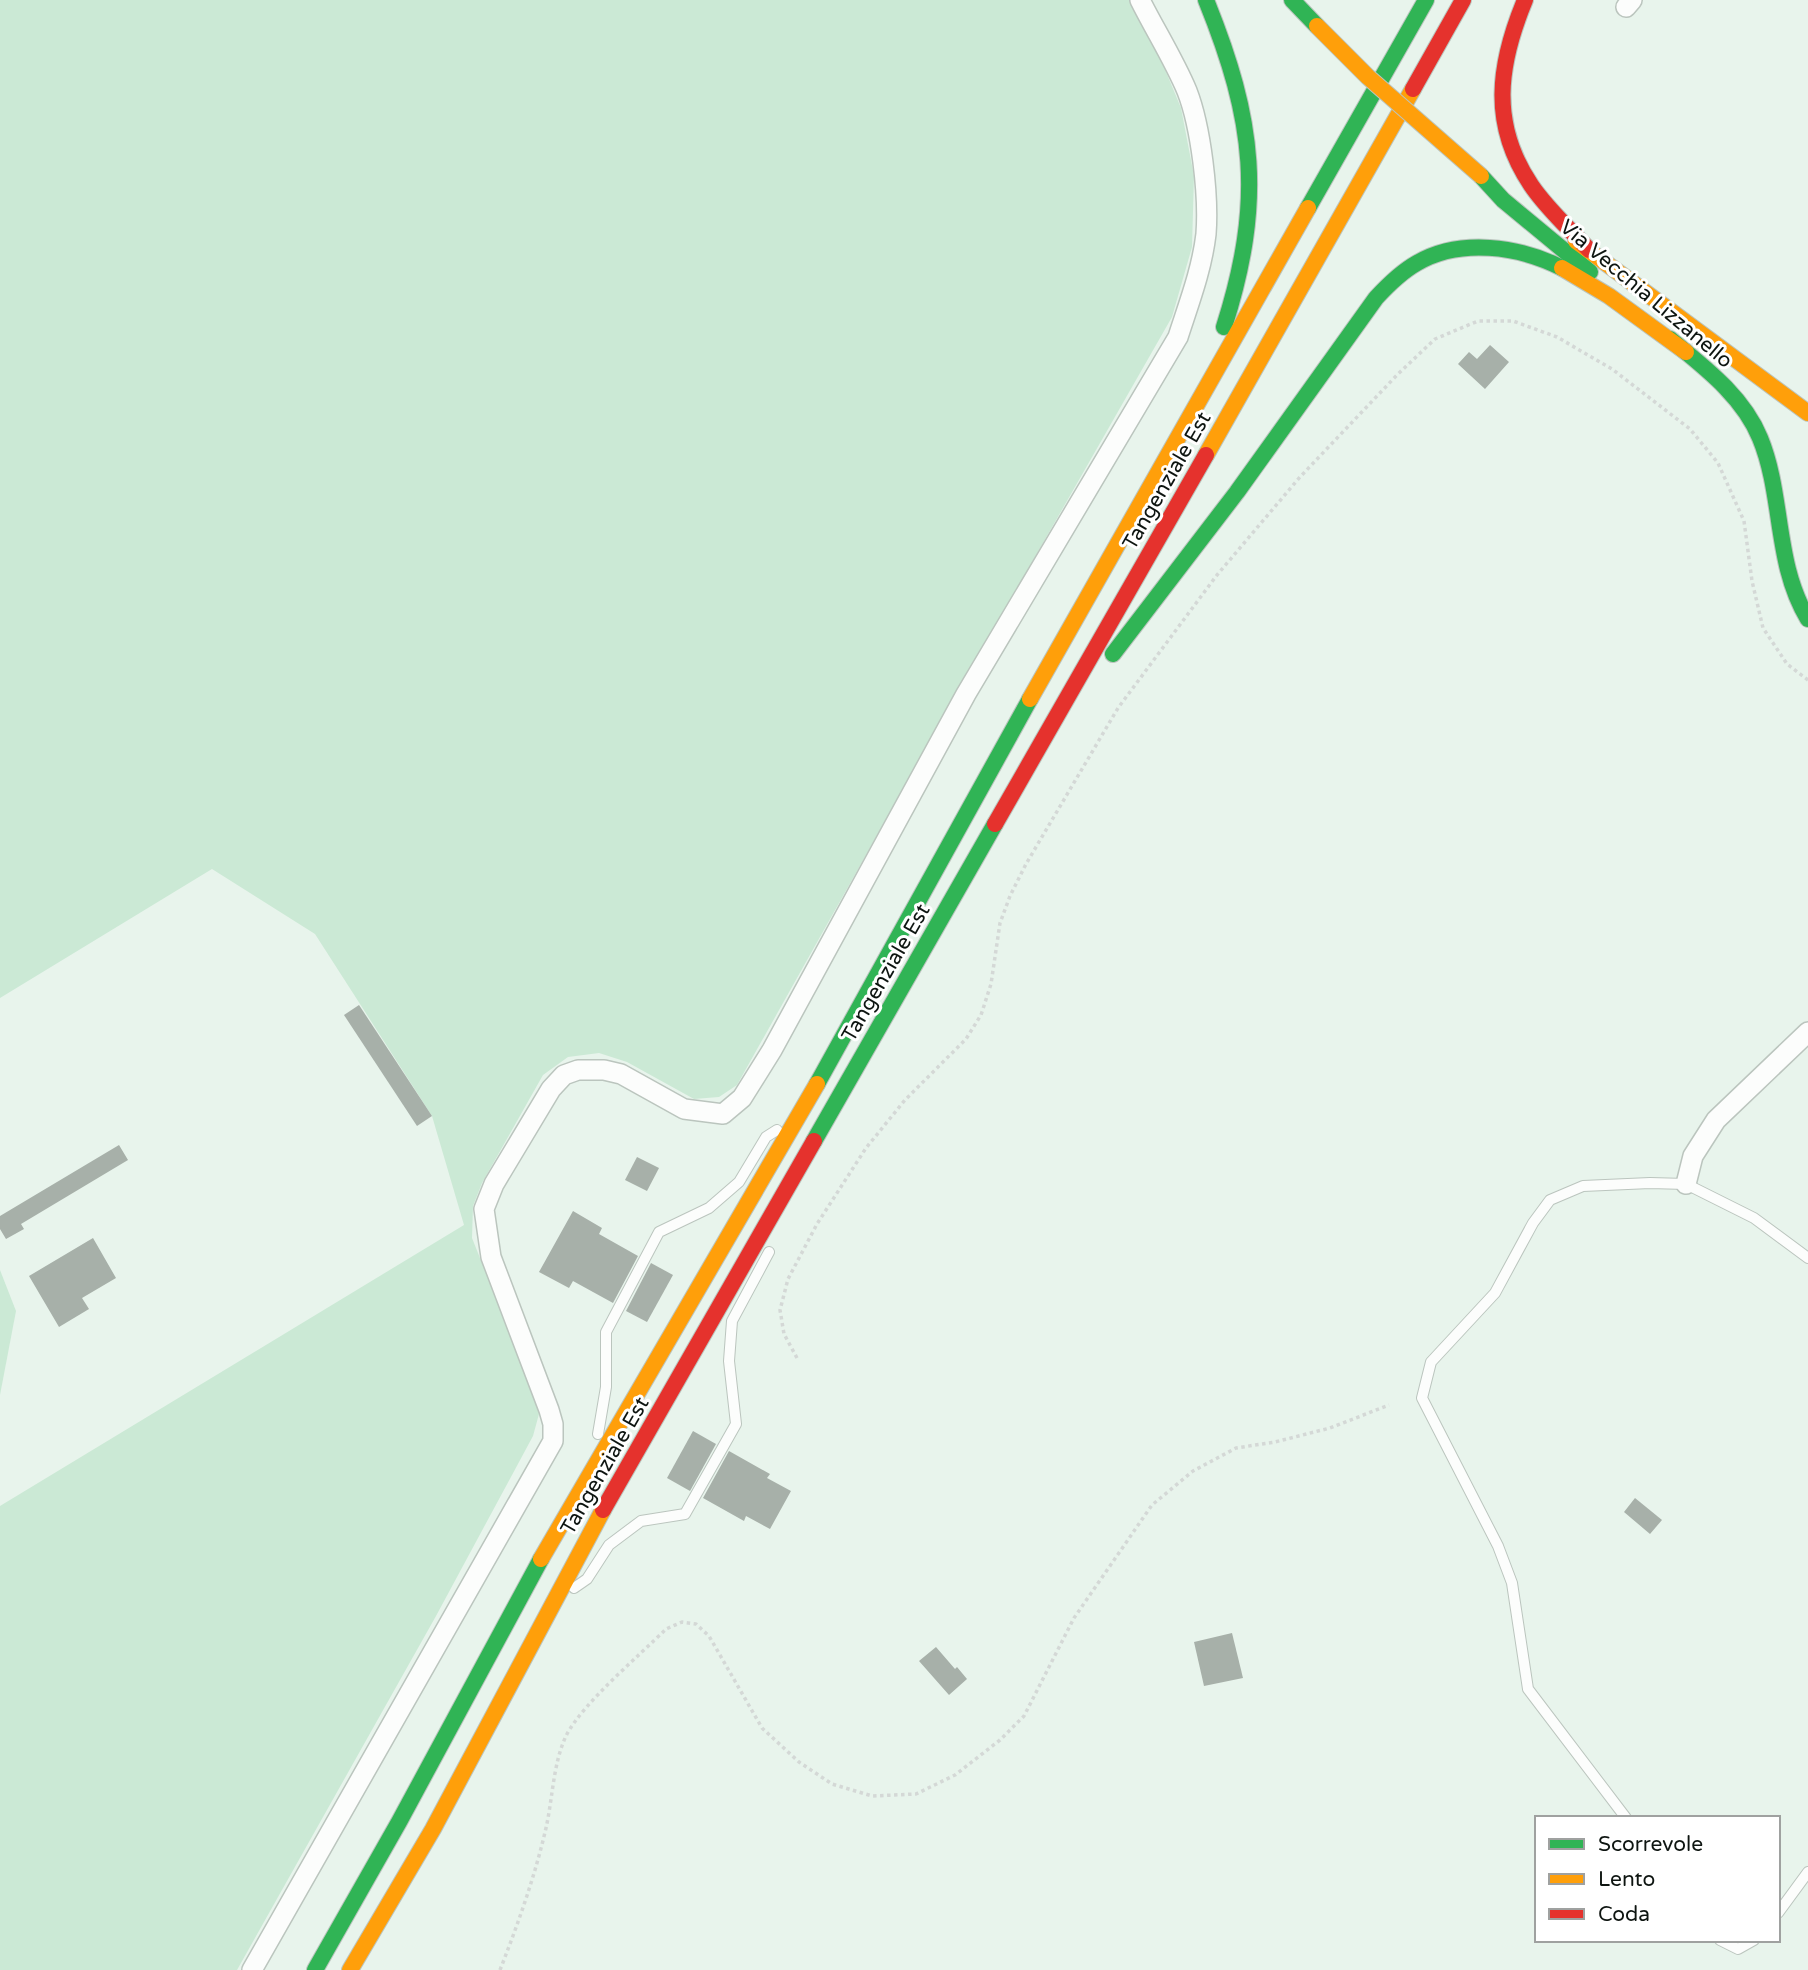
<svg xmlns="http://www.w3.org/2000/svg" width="1808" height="1970" font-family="'Varela Round',sans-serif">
	<rect width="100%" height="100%" fill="#e8f4ec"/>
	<!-- grass -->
	<g fill="#cbe9d5">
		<polygon points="0,0 1134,0 1144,19 1181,108 1194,176 1192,247 1172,317 931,739 737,1085 719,1097 694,1099 627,1062 599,1053 568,1057 543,1075 482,1183 473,1206 472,1238 529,1381 539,1414 533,1436 436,1616 237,1970 0,1970 0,1506 464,1225 432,1116 315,934 212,869 0,998"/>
		<polygon points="0,1270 16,1311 0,1395"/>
	</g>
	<!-- building -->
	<g fill="#a7b0a9">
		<polygon points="1490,345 1509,362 1485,389 1458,364 1469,352 1477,359"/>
		<polygon points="359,1005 432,1116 417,1126 344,1015"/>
		<polygon points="119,1145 128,1160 21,1224 24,1229 6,1239 0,1229 0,1216"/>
		<polygon points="637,1157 659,1168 647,1191 625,1180"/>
		<polygon points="573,1211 602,1228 599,1234 638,1256 613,1303 573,1281 569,1288 539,1272"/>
		<polygon points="93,1238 116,1278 82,1298 89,1309 59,1327 29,1276"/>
		<polygon points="651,1263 673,1275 647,1322 626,1311"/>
		<polygon points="693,1431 716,1444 690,1491 667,1478"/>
		<polygon points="729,1451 770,1474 767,1478 791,1491 770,1529 746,1516 744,1521 703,1498"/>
		<polygon points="1635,1498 1662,1520 1650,1534 1624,1512"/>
		<polygon points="1232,1633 1243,1678 1204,1686 1194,1642"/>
		<polygon points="936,1647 955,1669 957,1667 967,1679 949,1695 919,1661"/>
	</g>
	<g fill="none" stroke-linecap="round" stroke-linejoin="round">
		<!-- lane casing -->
		<g stroke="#bbc5be" stroke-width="12">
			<g id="lane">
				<polyline points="598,1434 606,1387 606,1332 659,1232 709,1208 739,1182 766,1137 777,1130"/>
				<polyline points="574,1588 587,1579 609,1545 641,1521 685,1514 736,1424 729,1361 732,1321 769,1252"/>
				<polyline points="1626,1818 1528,1689 1512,1583 1498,1546 1422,1398 1431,1362 1495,1293 1533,1223 1550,1200 1583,1186 1650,1183 1686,1184 1754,1218 1808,1258"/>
				<polyline points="1778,1913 1808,1872"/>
				<polyline points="1720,1940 1738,1949 1754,1940"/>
			</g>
		</g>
		<!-- street casing -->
		<g stroke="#bbc5be" stroke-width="22">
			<g id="street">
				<polyline points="1626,7 1632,0"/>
				<polyline points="1686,1184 1693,1156 1716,1120 1808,1032"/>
				<path d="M252 1970 553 1441V1424L549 1410 491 1257 484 1209 494 1184 551 1089 564 1075 578 1070H604L621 1074 684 1109 723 1114 742 1098 772 1050 966 694 1178 337C1189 303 1202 269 1206 234 1209 195 1201 127 1187 91 1174 60 1155 30 1140 0"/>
			</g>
		</g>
		<!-- fast casing -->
		<g stroke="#bbc5be" stroke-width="18">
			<g id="fast">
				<path d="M1206 0C1255 121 1264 201 1224 327"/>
				<polyline points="1292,0 1317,26"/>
				<polyline points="1481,176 1503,200 1590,272"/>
				<polyline points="1308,208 1426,0"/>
				<path d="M1670 339C1704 367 1743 396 1760 438 1784 496 1774 563 1808 619"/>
				<path d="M1113 654 1237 492 1376 298C1388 285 1401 272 1417 263 1460 238 1519 246 1562 268"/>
				<polyline points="817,1084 1030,699"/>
				<polyline points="814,1141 995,824"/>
				<polyline points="315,1970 399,1822 541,1559"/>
			</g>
		</g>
		<!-- slow casing -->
		<g stroke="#bbc5be" stroke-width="18">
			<g id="slow">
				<polyline points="1576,241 1808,413"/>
				<polyline points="1562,268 1609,296 1686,352"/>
				<polyline points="1206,455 1413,89"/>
				<polyline points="1030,699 1308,208"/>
				<polyline points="541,1559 817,1084"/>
				<polyline points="350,1970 433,1829 603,1510"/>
			</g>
		</g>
		<!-- jam casing -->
		<g stroke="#bbc5be" stroke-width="18">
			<g id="jam">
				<path d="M1525 0C1498 65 1490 124 1531 185 1547 209 1570 229 1589 250"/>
				<polyline points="1413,89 1463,0"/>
				<polyline points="995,824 1206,455"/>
				<polyline points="603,1510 814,1141"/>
			</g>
		</g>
		<!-- path -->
		<g stroke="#d4d8d6" stroke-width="3.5" stroke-dasharray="3.5 3.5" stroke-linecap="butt">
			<polyline points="797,1358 784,1334 780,1310 788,1279 817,1224 866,1148 905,1100 966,1039 981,1015 991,984 1000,923 1010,896 1026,864 1118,708 1217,575 1300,477 1398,374 1435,339 1478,321 1513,321 1557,337 1612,369 1690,429 1718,463 1744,521 1752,581 1763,628 1787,664 1808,680"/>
			<path d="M500 1970C518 1924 535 1876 546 1828 553 1797 553 1762 567 1734 585 1701 638 1657 666 1629L682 1622 696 1624 709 1636 762 1728 799 1762 832 1784 872 1796 916 1794 955 1775 1000 1740 1024 1716 1074 1618 1152 1505 1193 1471 1236 1448 1275 1442 1330 1428 1389 1405"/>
		</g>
		<!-- lane -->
		<use href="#lane" stroke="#fcfdfc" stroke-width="10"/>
		<!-- street -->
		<use href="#street" stroke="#fcfdfc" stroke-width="19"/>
		<!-- fast -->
		<use href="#fast" stroke="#30b455" stroke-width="16"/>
		<!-- slow -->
		<use href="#slow" stroke="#ff9f0a" stroke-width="16"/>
		<!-- jam -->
		<use href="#jam" stroke="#e5322d" stroke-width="16"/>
		<!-- slow-bridge casing -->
		<g stroke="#bbc5be" stroke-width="18" stroke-linecap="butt">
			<polyline id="slow-bridge" points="1317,26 1368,77 1481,176"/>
		</g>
		<!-- slow-bridge -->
		<use href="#slow-bridge" stroke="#ff9f0a" stroke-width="16"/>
	</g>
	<g text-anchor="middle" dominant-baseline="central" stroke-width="6" stroke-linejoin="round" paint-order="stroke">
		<!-- street labels -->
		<g font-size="21" fill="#0e1511" stroke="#fff">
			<text transform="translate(1646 294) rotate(40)">Via Vecchia Lizzanello</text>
			<text transform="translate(1167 481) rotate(-60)">Tangenziale Est</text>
			<text transform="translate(886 973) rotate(-60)">Tangenziale Est</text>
			<text transform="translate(605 1466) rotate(-60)">Tangenziale Est</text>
		</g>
	</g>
	<!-- legend -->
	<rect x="1535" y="1816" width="245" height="126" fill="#ffffff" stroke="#9fa1a0" stroke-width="2"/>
	<rect x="1549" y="1839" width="35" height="10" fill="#30b455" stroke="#9fa1a0" stroke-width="2"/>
	<text x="1598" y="1851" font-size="21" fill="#0e1511">Scorrevole</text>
	<rect x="1549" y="1874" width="35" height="10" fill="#ff9f0a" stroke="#9fa1a0" stroke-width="2"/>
	<text x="1598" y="1886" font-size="21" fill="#0e1511">Lento</text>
	<rect x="1549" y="1909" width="35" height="10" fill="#e5322d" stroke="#9fa1a0" stroke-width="2"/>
	<text x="1598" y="1921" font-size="21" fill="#0e1511">Coda</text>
</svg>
